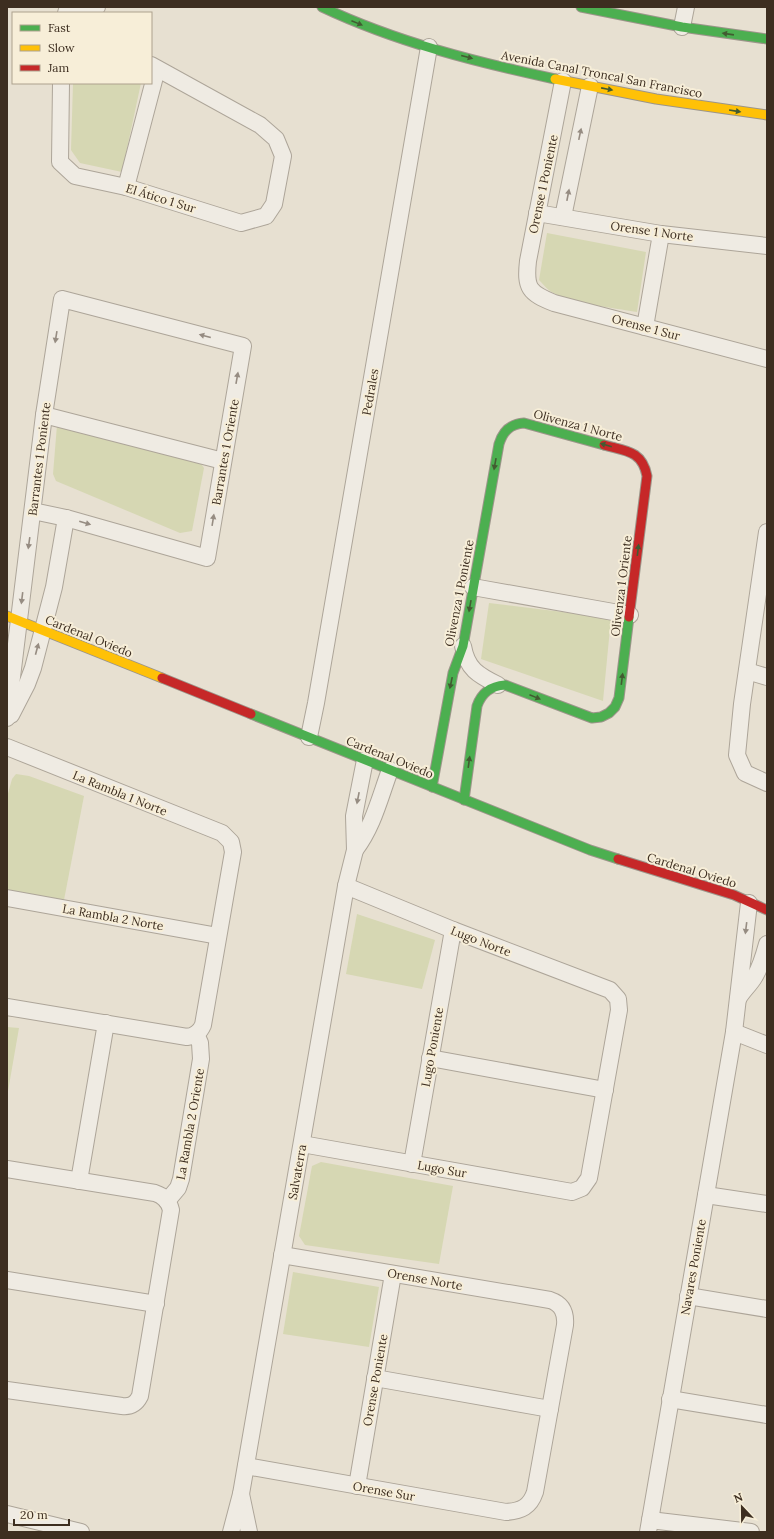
<svg xmlns="http://www.w3.org/2000/svg" width="774" height="1539" font-family="Lora,serif">
	<rect width="100%" height="100%" fill="#e7e0d1"/>
	<!-- green -->
	<g fill="#d6d7b3">
		<polygon points="73,83 141,83 122,172 80,163 71,150"/>
		<path d="M547 233 646 252 637 312C613 308 570 303 550 291 546 288 542 283 539 280Z"/>
		<polygon points="57,425 199,461 204,468 192,531 180,533 56,481 53,474"/>
		<polygon points="489,603 611,618 603,701 481,659"/>
		<polygon points="16,774 29,776 84,796 64,900 7,890 7,797 12,779"/>
		<polygon points="357,914 435,940 422,989 346,974"/>
		<polygon points="7,1027 19,1028 7,1097"/>
		<polygon points="321,1162 453,1186 439,1264 305,1245 299,1236 312,1166"/>
		<polygon points="293,1272 379,1287 369,1347 283,1334"/>
	</g>
	<g fill="none" stroke-linecap="round" stroke-linejoin="round">
		<!-- street casing -->
		<g stroke="#ada599" stroke-width="18">
			<g id="street">
				<polyline points="78,7 81,13"/>
				<polyline points="66,13 68,7"/>
				<polyline points="92,13 97,7"/>
				<polyline points="682,27 686,7"/>
				<path d="M563 81 528 261C525 288 529 293 554 303L767 359"/>
				<polyline points="61,83 60,162 75,176 126,187 241,223 266,216 274,204 283,156 276,139 260,125 151,65"/>
				<polyline points="126,187 157,69"/>
				<polyline points="537,213 661,234 767,246"/>
				<polyline points="563,217 590,86"/>
				<polyline points="645,327 661,234"/>
				<polyline points="44,415 223,461"/>
				<polyline points="767,532 742,704 737,755 745,773 767,783"/>
				<polyline points="473,587 630,615"/>
				<path d="M463 646C467 669 478 675 498 685"/>
				<polyline points="747,671 767,677"/>
				<polyline points="11,715 27,684 33,668 54,587 66,518"/>
				<polyline points="7,718 44,415 62,299 243,346 207,558 66,518 33,511"/>
				<polyline points="309,737 316,703 429,47"/>
				<path d="M7 747 222 833 231 842 233 852 203 1025C200 1032 195 1036 187 1037L7 1007"/>
				<path d="M355 850C373 827 380 797 390 770"/>
				<polyline points="7,898 218,936"/>
				<path d="M738 999C743 990 750 985 755 976 761 966 764 955 767 944"/>
				<polyline points="734,1032 767,1045"/>
				<polyline points="430,1058 605,1090"/>
				<polyline points="302,1144 572,1192 582,1188 589,1178 619,1010 618,999 610,990 453,930 346,886"/>
				<polyline points="412,1164 453,930"/>
				<path d="M7 1169 155 1193C164 1196 169 1201 171 1210L140 1396C136 1404 131 1407 122 1406L7 1390"/>
				<polyline points="79,1181 106,1023"/>
				<polyline points="706,1195 767,1204"/>
				<polyline points="167,1201 178,1188 181,1179 201,1059 200,1043 196,1034"/>
				<polyline points="7,1280 156,1304"/>
				<polyline points="688,1296 767,1309"/>
				<polyline points="375,1378 550,1409"/>
				<polyline points="670,1399 767,1415"/>
				<path d="M246 1466 506 1512C521 1511 530 1507 535 1492L565 1325C566 1313 562 1304 550 1300L282 1255"/>
				<polyline points="357,1486 393,1274"/>
				<polyline points="241,1494 249,1532"/>
				<polyline points="7,1514 81,1532"/>
				<polyline points="650,1520 751,1532"/>
				<polyline points="231,1532 241,1494 346,886 355,850 354,816 365,760"/>
				<polyline points="648,1532 734,1032 749,903"/>
			</g>
		</g>
		<!-- fast casing -->
		<g stroke="#9c958a" stroke-width="11">
			<g id="fast">
				<path d="M322 7C396 42 476 62 555 79"/>
				<polyline points="581,7 682,27 767,39"/>
				<polyline points="251,714 590,850 618,859"/>
				<path d="M432 787 453 673 463 646 499 444C503 431 510 424 524 423L604 445"/>
				<path d="M464 800 477 706C482 692 491 686 505 685L592 718 601 717 609 713 615 707 619 698 629 617"/>
			</g>
		</g>
		<!-- slow casing -->
		<g stroke="#9c958a" stroke-width="11">
			<g id="slow">
				<polyline points="555,79 656,99 767,115"/>
				<polyline points="7,616 162,678"/>
			</g>
		</g>
		<!-- jam casing -->
		<g stroke="#9c958a" stroke-width="11">
			<g id="jam">
				<path d="M604 445C625 451 642 450 647 476L629 617"/>
				<polyline points="162,678 251,714"/>
				<polyline points="618,859 734,895 767,910"/>
			</g>
		</g>
		<!-- street -->
		<use href="#street" stroke="#efebe3" stroke-width="16"/>
		<!-- fast -->
		<use href="#fast" stroke="#4caf50" stroke-width="9"/>
		<!-- slow -->
		<use href="#slow" stroke="#ffc107" stroke-width="9"/>
		<!-- jam -->
		<use href="#jam" stroke="#c62828" stroke-width="9"/>
	</g>
	<!-- one-way arrows -->
	<defs><path id="oneway-solid" d="M-6-.8H1V-3.2L6.5 0L1 3.2V.8H-6Z"/></defs>
	<g fill="#425b31">
		<use href="#oneway-solid" transform="translate(357 23) rotate(22)"/>
		<use href="#oneway-solid" transform="translate(728 34) rotate(-172)"/>
		<use href="#oneway-solid" transform="translate(467 57) rotate(15)"/>
		<use href="#oneway-solid" transform="translate(607 89) rotate(11)"/>
		<use href="#oneway-solid" transform="translate(735 111) rotate(9)"/>
		<use href="#oneway-solid" transform="translate(606 445) rotate(-164)"/>
		<use href="#oneway-solid" transform="translate(495 464) rotate(100)"/>
		<use href="#oneway-solid" transform="translate(638 550) rotate(-83)"/>
		<use href="#oneway-solid" transform="translate(470 606) rotate(100)"/>
		<use href="#oneway-solid" transform="translate(622 679) rotate(-83)"/>
		<use href="#oneway-solid" transform="translate(451 683) rotate(102)"/>
		<use href="#oneway-solid" transform="translate(535 697) rotate(22)"/>
		<use href="#oneway-solid" transform="translate(469 762) rotate(-82)"/>
	</g>
	<g fill="#968c82">
		<use href="#oneway-solid" transform="translate(580 134) rotate(-78)"/>
		<use href="#oneway-solid" transform="translate(568 195) rotate(-79)"/>
		<use href="#oneway-solid" transform="translate(205 336) rotate(-165)"/>
		<use href="#oneway-solid" transform="translate(56 337) rotate(99)"/>
		<use href="#oneway-solid" transform="translate(237 378) rotate(-80)"/>
		<use href="#oneway-solid" transform="translate(213 520) rotate(-81)"/>
		<use href="#oneway-solid" transform="translate(85 523) rotate(16)"/>
		<use href="#oneway-solid" transform="translate(29 543) rotate(98)"/>
		<use href="#oneway-solid" transform="translate(22 598) rotate(97)"/>
		<use href="#oneway-solid" transform="translate(37 649) rotate(-75)"/>
		<use href="#oneway-solid" transform="translate(358 798) rotate(101)"/>
		<use href="#oneway-solid" transform="translate(746 928) rotate(97)"/>
	</g>
	<g text-anchor="middle" dominant-baseline="central" stroke-width="4" stroke-linejoin="round" paint-order="stroke">
		<!-- street labels -->
		<g font-size="12" fill="#3d2e20" stroke="#f7eed8">
			<text transform="translate(602 74) rotate(11)">Avenida Canal Troncal San Francisco</text>
			<text transform="translate(543 184) rotate(-78)">Orense 1 Poniente</text>
			<text transform="translate(161 198) rotate(17)">El Ático 1 Sur</text>
			<text transform="translate(652 231) rotate(8)">Orense 1 Norte</text>
			<text transform="translate(646 327) rotate(15)">Orense 1 Sur</text>
			<text transform="translate(370 392) rotate(-80)">Pedrales</text>
			<text transform="translate(578 425) rotate(15)">Olivenza 1 Norte</text>
			<text transform="translate(225 452) rotate(-80)">Barrantes 1 Oriente</text>
			<text transform="translate(39 459) rotate(-83)">Barrantes 1 Poniente</text>
			<text transform="translate(621 586) rotate(-83)">Olivenza 1 Oriente</text>
			<text transform="translate(459 593) rotate(-79)">Olivenza 1 Poniente</text>
			<text transform="translate(89 636) rotate(22)">Cardenal Oviedo</text>
			<text transform="translate(390 757) rotate(22)">Cardenal Oviedo</text>
			<text transform="translate(120 793) rotate(22)">La Rambla 1 Norte</text>
			<text transform="translate(692 870) rotate(17)">Cardenal Oviedo</text>
			<text transform="translate(113 917) rotate(10)">La Rambla 2 Norte</text>
			<text transform="translate(481 941) rotate(21)">Lugo Norte</text>
			<text transform="translate(432 1047) rotate(-80)">Lugo Poniente</text>
			<text transform="translate(190 1124) rotate(-80)">La Rambla 2 Oriente</text>
			<text transform="translate(442 1169) rotate(10)">Lugo Sur</text>
			<text transform="translate(297 1172) rotate(-80)">Salvaterra</text>
			<text transform="translate(693 1267) rotate(-80)">Navares Poniente</text>
			<text transform="translate(425 1279) rotate(10)">Orense Norte</text>
			<text transform="translate(375 1380) rotate(-80)">Orense Poniente</text>
			<text transform="translate(384 1491) rotate(10)">Orense Sur</text>
		</g>
	</g>
	<!-- border -->
	<rect width="774" height="1539" fill="none" stroke="#3d2e20" stroke-width="16"/>
	<!-- legend -->
	<rect x="12" y="12" width="140" height="72" fill="#f7eed8" stroke="#ada18e"/>
	<rect x="20" y="25" width="20" height="6" fill="#4caf50" stroke="#ada18e"/>
	<text x="48" y="32" font-size="12" fill="#3d2e20">Fast</text>
	<rect x="20" y="45" width="20" height="6" fill="#ffc107" stroke="#ada18e"/>
	<text x="48" y="52" font-size="12" fill="#3d2e20">Slow</text>
	<rect x="20" y="65" width="20" height="6" fill="#c62828" stroke="#ada18e"/>
	<text x="48" y="72" font-size="12" fill="#3d2e20">Jam</text>
	<!-- north arrow -->
	<g transform="translate(742 1507) rotate(338)" stroke="#f7eed8" stroke-width="3" paint-order="stroke">
	<path d="M0-3L7 15L0 10L-7 15Z" fill="#3d2e20"/>
	<text y="-6" font-size="11" font-weight="bold" text-anchor="middle" fill="#3d2e20">N</text>
	</g>
	<!-- scale -->
	<path d="M14 1519v6h55v-6" fill="none" stroke="#3d2e20" stroke-width="2"/>
	<text x="20" y="1519" font-size="12" fill="#3d2e20" stroke="#f7eed8" stroke-width="3" paint-order="stroke">20 m</text>
</svg>
